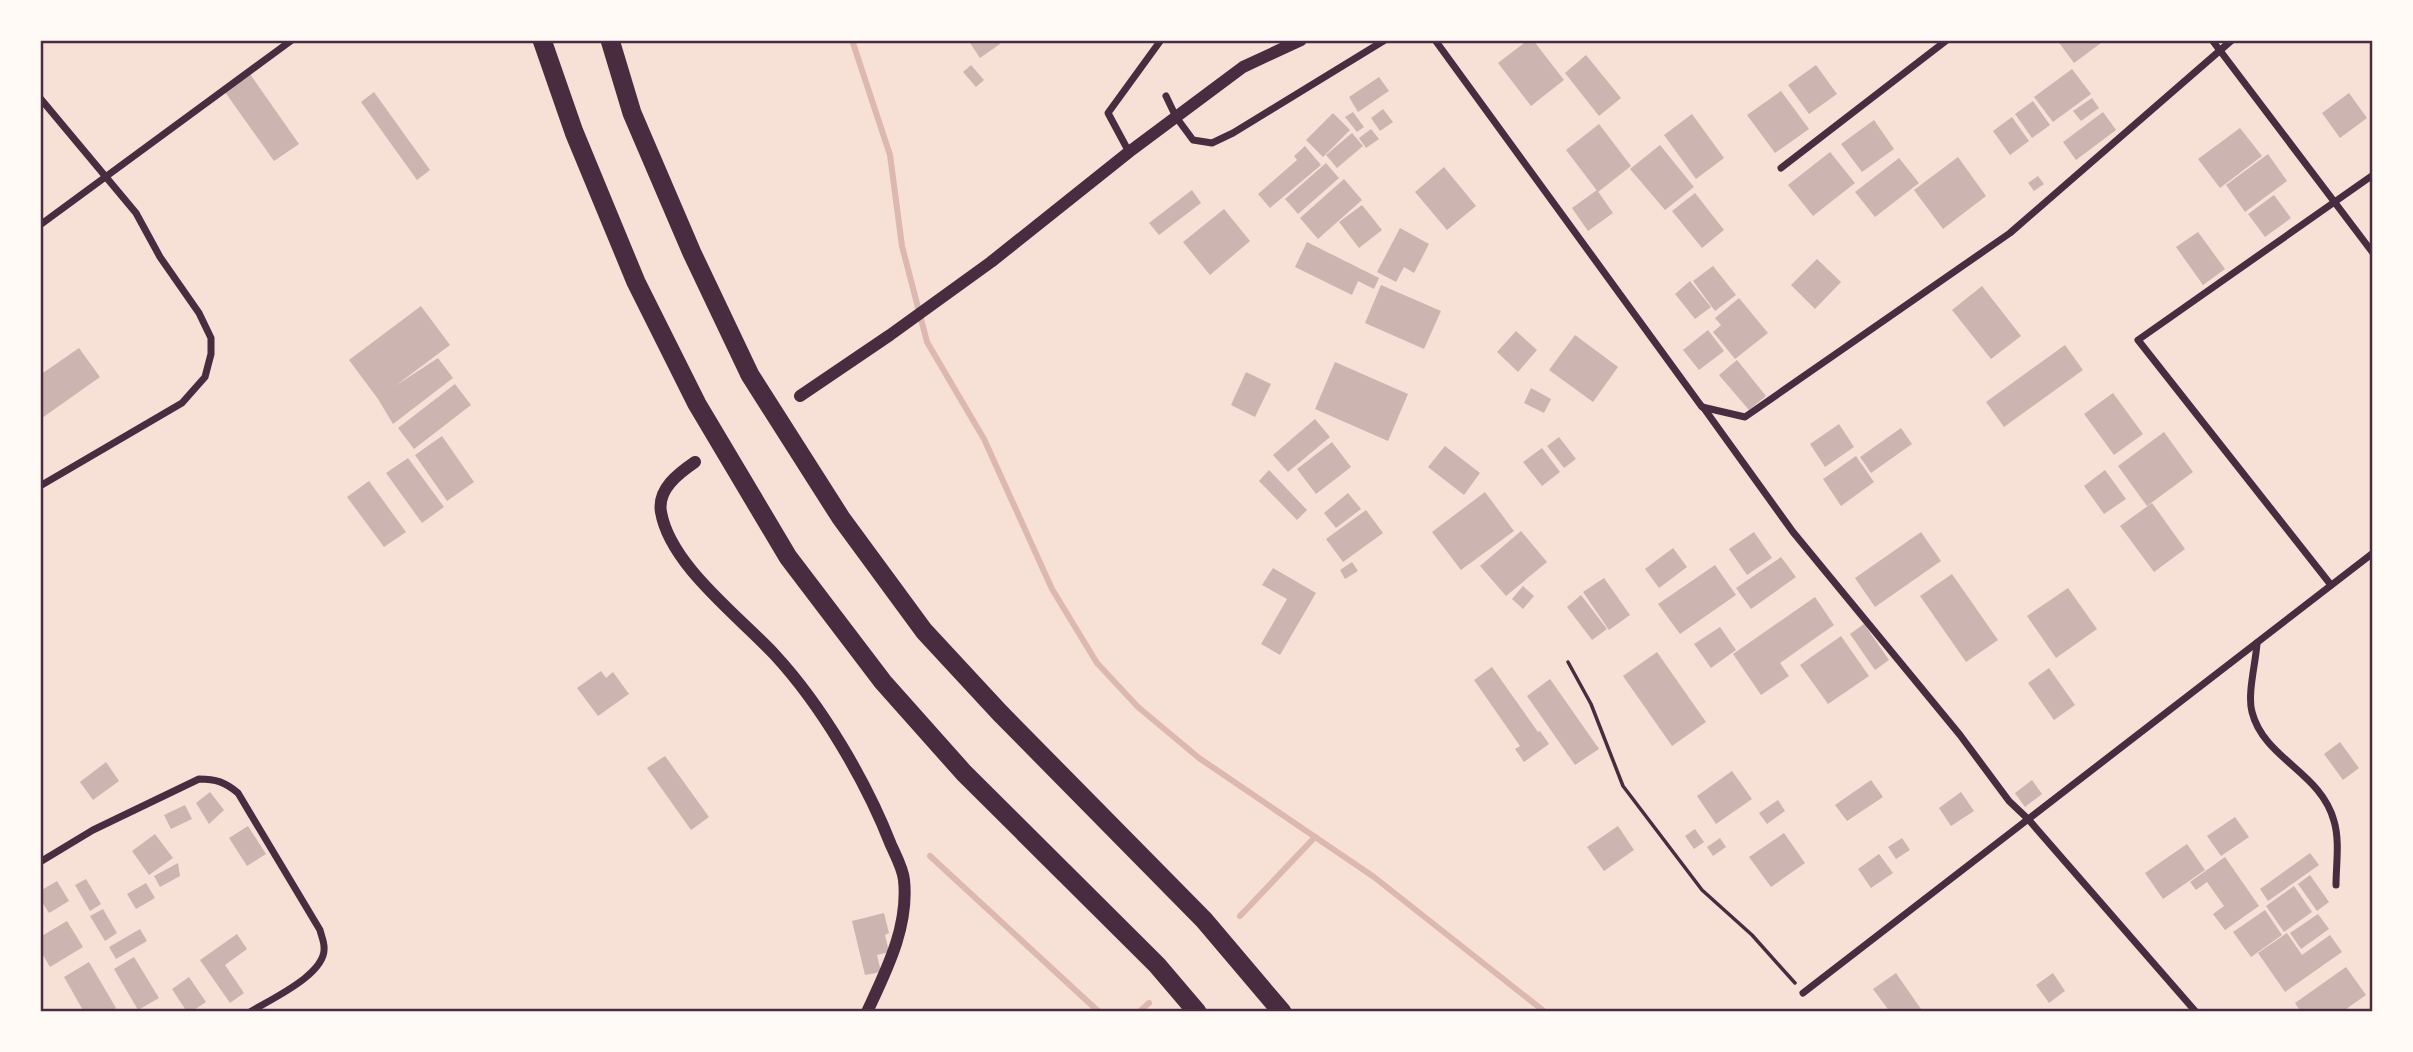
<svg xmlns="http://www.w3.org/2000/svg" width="2413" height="1052" font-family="Signika,sans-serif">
	<rect width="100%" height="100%" fill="#f7e1d7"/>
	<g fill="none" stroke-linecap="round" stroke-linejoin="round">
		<!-- stream -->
		<g stroke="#dcb8b0" stroke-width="6">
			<polyline points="852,40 890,155 902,246 927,342 984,439 1052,589 1097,663 1138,707 1199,758 1374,877 1545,1012"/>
			<polyline points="930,856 1099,1012"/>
			<polyline points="1240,916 1315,837"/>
			<polyline points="1139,1012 1149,1003"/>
		</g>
	</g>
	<!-- building -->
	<g fill="#ccb4b1">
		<polygon points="968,40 998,40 1000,44 980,58"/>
		<polygon points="1528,40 1533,40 1564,80 1531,106 1498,63"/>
		<polygon points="2057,40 2105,40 2074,63"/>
		<polygon points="1586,55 1621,98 1599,116 1565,73"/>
		<polygon points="971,65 984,80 976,87 963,72"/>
		<polygon points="1816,65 1837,94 1809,114 1788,85"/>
		<polygon points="2072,69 2091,94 2053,122 2034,97"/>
		<polygon points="250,74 299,144 274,161 225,92"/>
		<polygon points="1379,77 1389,91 1358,112 1349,97"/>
		<polygon points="1781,91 1809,129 1775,153 1747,115"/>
		<polygon points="374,92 430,170 417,180 361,102"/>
		<polygon points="2349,93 2367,118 2340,138 2322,113"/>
		<polygon points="2092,98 2099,108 2081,121 2073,111"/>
		<polygon points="2033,101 2050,125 2032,138 2015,114"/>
		<polygon points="1383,109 1393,122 1380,131 1371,118"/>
		<polygon points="1353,112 1364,127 1357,132 1345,117"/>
		<polygon points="2103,112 2116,130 2076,160 2063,142"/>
		<polygon points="1333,113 1350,130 1323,157 1306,140"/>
		<polygon points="1692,114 1724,158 1696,179 1664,135"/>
		<polygon points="2012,117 2029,141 2010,155 1993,131"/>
		<polygon points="1874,120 1894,149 1862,172 1841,144"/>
		<polygon points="1599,124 1631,166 1598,192 1566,150"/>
		<polygon points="2240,128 2262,156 2220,188 2198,159"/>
		<polygon points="1371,129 1379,139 1366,148 1359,138"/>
		<polygon points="1352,133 1363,146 1337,168 1326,155"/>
		<polygon points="1660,145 1694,187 1665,210 1630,169"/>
		<polygon points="1305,146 1321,165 1270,208 1258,194 1297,160 1294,156"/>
		<polygon points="1830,152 1855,183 1813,216 1788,185"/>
		<polygon points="2268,154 2287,181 2245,212 2226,185"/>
		<polygon points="1958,157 1986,196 1943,229 1914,190"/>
		<polygon points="1899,158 1919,183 1875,217 1855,192"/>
		<polygon points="1326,163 1339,178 1298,214 1285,199"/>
		<polygon points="1444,167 1476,206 1447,230 1415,192"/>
		<polygon points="2038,176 2044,184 2034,191 2028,183"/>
		<polygon points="1344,179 1362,200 1318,239 1300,218"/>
		<polygon points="1192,190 1201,203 1159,235 1149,223"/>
		<polygon points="1597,190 1613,213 1588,231 1572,208"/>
		<polygon points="1695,193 1724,230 1702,248 1672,211"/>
		<polygon points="2274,195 2291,218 2265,237 2248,214"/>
		<polygon points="1362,205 1382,230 1359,248 1339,222"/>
		<polygon points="1224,209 1250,241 1210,275 1183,242"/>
		<polygon points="1400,228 1429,244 1414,273 1404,267 1396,282 1377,272"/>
		<polygon points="2198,232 2225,269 2203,285 2176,247"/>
		<polygon points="1307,242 1379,278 1374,289 1358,281 1352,295 1295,267"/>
		<polygon points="1817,259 1841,282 1815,309 1791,285"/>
		<polygon points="1713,266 1736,295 1715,311 1693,281"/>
		<polygon points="1690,281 1711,307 1695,319 1675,294"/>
		<polygon points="1381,285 1441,311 1424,349 1365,323"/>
		<polygon points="1982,286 2021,336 1991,359 1952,310"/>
		<polygon points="1739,298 1768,333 1735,359 1713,332 1721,325 1715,318"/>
		<polygon points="421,306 450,345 395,386 438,358 453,378 393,424 378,399 349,360"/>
		<polygon points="1708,330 1724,351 1699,370 1683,350"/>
		<polygon points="1516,331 1537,350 1518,372 1497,352"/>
		<polygon points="1575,335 1618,367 1593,402 1549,370"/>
		<polygon points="2065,345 2083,370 2004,427 1986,402"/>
		<polygon points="79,348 100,377 42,418 40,414 40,375"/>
		<polygon points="1737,360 1766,396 1749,410 1719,375"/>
		<polygon points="1335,362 1408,394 1388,441 1315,409"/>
		<polygon points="1246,372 1271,384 1255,417 1231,405"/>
		<polygon points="455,384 471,405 414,449 398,428"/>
		<polygon points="1531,388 1551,399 1544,413 1524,403"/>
		<polygon points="2113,393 2143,434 2114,455 2084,414"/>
		<polygon points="1315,419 1330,437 1288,472 1273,455"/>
		<polygon points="1839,424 1854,447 1825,467 1810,444"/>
		<polygon points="1901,428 1912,444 1871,473 1860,457"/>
		<polygon points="2164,432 2193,472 2147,506 2118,466"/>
		<polygon points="442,436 474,482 447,501 415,455"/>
		<polygon points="1559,437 1576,459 1564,468 1547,446"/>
		<polygon points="1332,442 1351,467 1316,494 1297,469"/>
		<polygon points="1445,446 1480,473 1464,495 1428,467"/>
		<polygon points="1542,448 1560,472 1542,486 1523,462"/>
		<polygon points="1856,456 1874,482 1841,506 1823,479"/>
		<polygon points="408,458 444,507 422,523 386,473"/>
		<polygon points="1269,470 1307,510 1297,520 1259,481"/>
		<polygon points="2105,470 2126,499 2104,514 2084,486"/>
		<polygon points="369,481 406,532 384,547 347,497"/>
		<polygon points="1485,492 1514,531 1461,570 1432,532"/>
		<polygon points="1348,493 1361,509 1336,528 1324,513"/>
		<polygon points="2152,503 2185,549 2154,572 2120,526"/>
		<polygon points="1366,510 1383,533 1343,562 1326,539"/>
		<polygon points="1521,531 1547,562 1506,596 1480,566"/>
		<polygon points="1754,532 1772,558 1747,575 1729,549"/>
		<polygon points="1921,532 1941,561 1875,607 1855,578"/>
		<polygon points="1673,548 1687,567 1659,588 1645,569"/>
		<polygon points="1781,557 1796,577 1751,609 1736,588"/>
		<polygon points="1352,562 1358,571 1345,579 1340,570"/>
		<polygon points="1715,565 1736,595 1680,634 1658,604"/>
		<polygon points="1273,568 1316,593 1280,655 1261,644 1287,599 1262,585"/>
		<polygon points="1952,574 1998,640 1966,662 1920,596"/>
		<polygon points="1604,578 1630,615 1609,630 1583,592"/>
		<polygon points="1523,586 1534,596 1523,609 1512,599"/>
		<polygon points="2068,588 2097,629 2056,658 2027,616"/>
		<polygon points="1581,595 1607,629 1592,640 1567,607"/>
		<polygon points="1815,597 1834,625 1780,663 1789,676 1761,695 1733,654"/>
		<polygon points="1864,624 1889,660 1875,670 1850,634"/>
		<polygon points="1720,627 1736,650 1711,668 1694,644"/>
		<polygon points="1841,636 1869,676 1828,704 1800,665"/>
		<polygon points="1657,652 1706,722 1672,746 1623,676"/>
		<polygon points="1492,667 1538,732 1540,731 1549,744 1524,762 1515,749 1520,746 1474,680"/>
		<polygon points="2049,668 2075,705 2054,720 2028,683"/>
		<polygon points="601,671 606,678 613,672 629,694 598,716 577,688"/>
		<polygon points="1550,679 1599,749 1575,765 1527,696"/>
		<polygon points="2340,742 2359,768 2343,780 2324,754"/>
		<polygon points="665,756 709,817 691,830 647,768"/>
		<polygon points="106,762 119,781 93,800 80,782"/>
		<polygon points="1732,771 1752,799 1716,824 1697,796"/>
		<polygon points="1871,780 1883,797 1847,821 1835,805"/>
		<polygon points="2032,780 2042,794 2025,807 2015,793"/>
		<polygon points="210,792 224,810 209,824 196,803"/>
		<polygon points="1961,792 1974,811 1951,826 1939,808"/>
		<polygon points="1778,800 1785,811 1767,824 1759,813"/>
		<polygon points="185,805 192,819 171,829 164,815"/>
		<polygon points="2235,817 2249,837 2221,856 2207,836"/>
		<polygon points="248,826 266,854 247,866 229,838"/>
		<polygon points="1618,826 1634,850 1604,871 1587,847"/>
		<polygon points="1695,829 1704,842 1694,849 1685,836"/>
		<polygon points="1784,833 1805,863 1771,887 1749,857"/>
		<polygon points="155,834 173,858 149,875 132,851"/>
		<polygon points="1720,838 1726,847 1713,856 1707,847"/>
		<polygon points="1902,838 1910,850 1896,859 1888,847"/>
		<polygon points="2187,844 2205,870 2163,899 2145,873"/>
		<polygon points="2310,853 2319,865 2268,901 2260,889"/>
		<polygon points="1879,854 1893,873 1871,888 1858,869"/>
		<polygon points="2225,857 2259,906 2225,930 2213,914 2224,906 2207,882 2196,890 2190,882"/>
		<polygon points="178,863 180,876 160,887 154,876"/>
		<polygon points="2310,875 2329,902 2317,911 2298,884"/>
		<polygon points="86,879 101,904 90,911 75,885"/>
		<polygon points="57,881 69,901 49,913 40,899 40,891"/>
		<polygon points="146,883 155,898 136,909 127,894"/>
		<polygon points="2294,886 2312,912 2284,932 2266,906"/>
		<polygon points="103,909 117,933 105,941 90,916"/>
		<polygon points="2265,910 2282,935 2251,957 2233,932"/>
		<polygon points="884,913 889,933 885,935 889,952 877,955 881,972 865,975 852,921"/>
		<polygon points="2318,914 2329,929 2301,949 2290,933"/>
		<polygon points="67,921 83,947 50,967 40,950 40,937"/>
		<polygon points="140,929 147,941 116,959 109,947"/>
		<polygon points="2287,933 2302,955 2330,935 2342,952 2285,992 2258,953"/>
		<polygon points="237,934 247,949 225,965 244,993 230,1003 200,960"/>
		<polygon points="134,957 159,998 138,1010 114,969"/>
		<polygon points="89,962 116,1008 110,1012 84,1012 64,977"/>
		<polygon points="2346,967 2366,995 2342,1012 2301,1012 2295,1003"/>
		<polygon points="1896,973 1923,1012 1890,1012 1873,989"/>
		<polygon points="2053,973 2065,991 2049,1003 2036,985"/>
		<polygon points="189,977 206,1002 191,1012 187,1012 172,989"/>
	</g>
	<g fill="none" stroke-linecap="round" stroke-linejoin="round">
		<!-- path -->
		<polyline stroke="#4a2c40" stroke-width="3.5" points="1568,662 1591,704 1623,786 1702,890 1752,935 1795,983"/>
		<!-- minor -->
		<g stroke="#4a2c40" stroke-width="7">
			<polyline points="1435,40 1702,407 1745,417 2010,233 2232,40"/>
			<polyline points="2212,40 2373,253"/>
			<polyline points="1166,96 1176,117 1193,140 1212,143 1233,133 1385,40"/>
			<polyline points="40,98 136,213 160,257 199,313 211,338 211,354 205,377 182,403 40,486"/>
			<polyline points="1129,152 1108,113 1161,40"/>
			<polyline points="1781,168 1947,40"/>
			<polyline points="40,225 292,40"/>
			<polyline points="1703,407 1793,532 1960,735 2009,801 2028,819 2196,1012"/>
			<polyline points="2331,585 2138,340 2373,175"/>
			<path d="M2257 643C2256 662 2247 694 2252 712 2264 759 2321 772 2334 821 2340 841 2336 865 2336 885"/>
			<path d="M40 862 93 830 199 779C216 779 225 782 238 793L320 930C321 935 324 941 324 947 327 974 271 999 250 1012"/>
			<polyline points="1803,993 2373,553"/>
		</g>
		<!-- tertiary -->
		<g stroke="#4a2c40" stroke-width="12">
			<polyline points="800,396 890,335 991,262 1129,152 1243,67 1301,40"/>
			<path d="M695 462C679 473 657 489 661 512 670 565 739 616 775 655 822 706 866 781 891 845 896 856 903 869 904 880 909 927 886 971 867 1012"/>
		</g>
		<!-- trunk -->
		<g stroke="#4a2c40" stroke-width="19">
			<polyline points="542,40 574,132 636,282 697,404 788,557 883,682 964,773 1157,965 1197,1012"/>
			<polyline points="610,40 632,113 692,253 750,375 841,518 924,631 1000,713 1204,920 1282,1012"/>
		</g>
	</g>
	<!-- border -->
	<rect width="2413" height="1052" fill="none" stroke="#fffaf5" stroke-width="84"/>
	<rect x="42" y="42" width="2329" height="968" fill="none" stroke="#4a2c40" stroke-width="2.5"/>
</svg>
